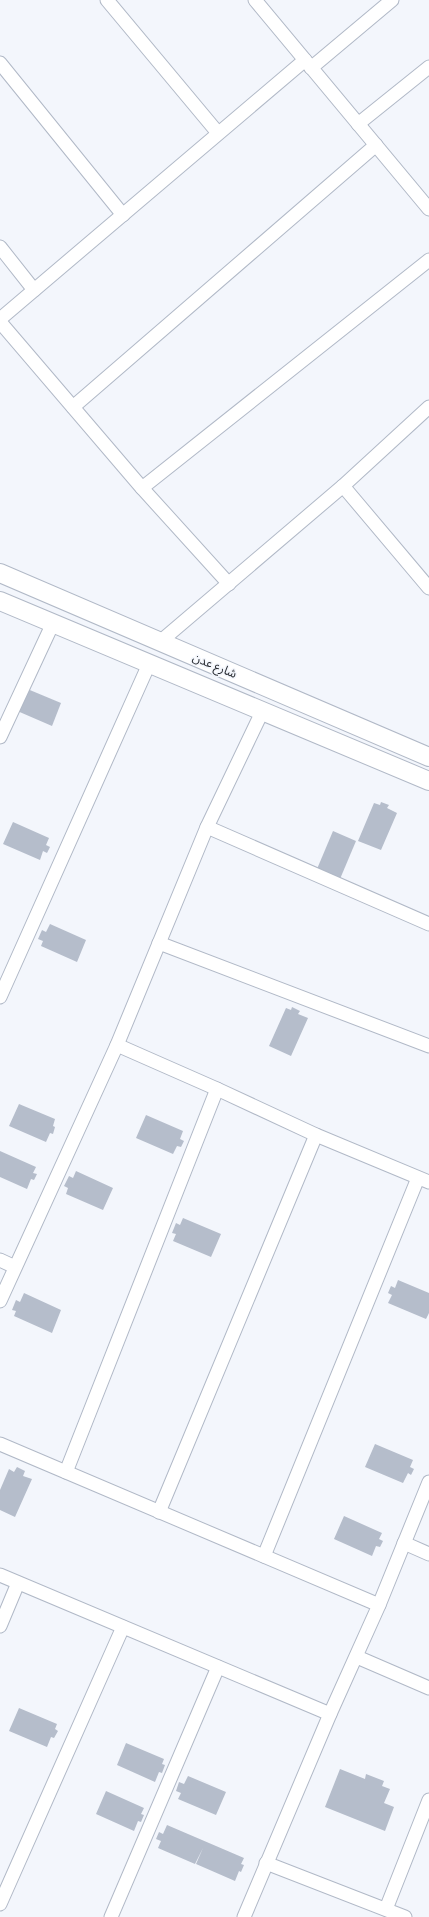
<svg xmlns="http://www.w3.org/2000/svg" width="429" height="1917" font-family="Ubuntu,'Noto Sans Arabic',sans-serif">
	<rect width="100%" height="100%" fill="#f3f6fc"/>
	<!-- building -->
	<g fill="#b5bdcb">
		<polygon points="25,688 61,703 52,726 15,710"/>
		<polygon points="381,802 389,805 387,808 397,813 381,850 358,841 374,803 380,805"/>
		<polygon points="13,822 49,838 46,845 50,847 47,853 43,851 40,860 3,844"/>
		<polygon points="333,831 356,841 340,879 317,869"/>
		<polygon points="50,924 86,940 77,962 41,946 43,941 38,939 42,930 46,932"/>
		<polygon points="292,1007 300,1011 298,1014 308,1018 291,1056 269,1046 286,1008 291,1010"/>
		<polygon points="19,1104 55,1119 53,1126 55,1127 53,1134 50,1133 46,1142 9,1126"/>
		<polygon points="146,1115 183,1131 180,1139 184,1141 181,1147 177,1146 173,1154 136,1138"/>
		<polygon points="0,1151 36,1167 33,1173 37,1174 34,1180 31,1179 27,1189 0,1177"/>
		<polygon points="76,1171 113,1188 103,1210 66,1194 68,1188 64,1186 69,1176 73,1178"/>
		<polygon points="183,1218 221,1234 211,1257 173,1241 176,1234 172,1233 176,1223 180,1225"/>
		<polygon points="398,1280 429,1293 429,1313 426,1319 388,1303 392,1295 388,1293 391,1286 395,1288"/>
		<polygon points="24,1293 61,1310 52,1333 14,1316 16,1311 12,1310 16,1300 20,1302"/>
		<polygon points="375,1444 413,1460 410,1467 414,1469 411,1475 408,1473 403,1483 365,1467"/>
		<polygon points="17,1467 25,1471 23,1476 32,1479 15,1517 0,1510 0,1490 9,1469 14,1472"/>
		<polygon points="344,1516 382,1533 379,1539 383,1541 380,1547 376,1546 372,1556 334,1539"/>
		<polygon points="19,1708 57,1724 55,1729 58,1731 54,1738 51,1737 47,1747 9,1731"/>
		<polygon points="126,1743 164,1759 162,1764 165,1765 162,1773 159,1772 155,1782 117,1765"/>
		<polygon points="340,1769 365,1779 366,1774 384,1781 382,1786 390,1789 384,1803 394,1807 385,1831 325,1807"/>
		<polygon points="188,1776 226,1792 216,1815 178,1799 181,1793 176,1791 179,1782 184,1784"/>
		<polygon points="106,1791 144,1808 141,1814 144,1815 141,1822 138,1821 134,1831 96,1814"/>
		<polygon points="167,1825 244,1858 241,1864 244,1865 241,1872 239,1871 235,1881 196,1864 203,1848 195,1864 158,1848 161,1841 156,1839 159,1832 163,1834"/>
	</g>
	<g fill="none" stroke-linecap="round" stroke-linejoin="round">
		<!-- street casing -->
		<g stroke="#b1b9c7" stroke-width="15">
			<g id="street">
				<polyline points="107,0 218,133"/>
				<polyline points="255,0 429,209"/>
				<polyline points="0,63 123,215"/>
				<polyline points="311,68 392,0"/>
				<polyline points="358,124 429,67"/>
				<polyline points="0,247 34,290"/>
				<polyline points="0,319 305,60"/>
				<polyline points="0,322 142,488 229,584"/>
				<polyline points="73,407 376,145"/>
				<polyline points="343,486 429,588"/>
				<polyline points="142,488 429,260"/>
				<polyline points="161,641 343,486 429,407"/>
				<polyline points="0,737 53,623"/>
				<polyline points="207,827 429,924"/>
				<polyline points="159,943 429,1046"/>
				<polyline points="0,997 149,664"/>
				<polyline points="117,1045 217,1089 316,1135 429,1182"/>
				<polyline points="0,1260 15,1267"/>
				<polyline points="0,1301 117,1045 207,827 262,712"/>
				<polyline points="0,1444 379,1605"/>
				<polyline points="66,1472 217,1089"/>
				<polyline points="159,1512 316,1135"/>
				<polyline points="404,1543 429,1554"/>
				<polyline points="264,1556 418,1178"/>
				<polyline points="0,1575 330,1714"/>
				<polyline points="0,1626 18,1583"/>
				<polyline points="357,1657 429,1688"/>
				<polyline points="266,1863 405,1917"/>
				<polyline points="0,1904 123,1627"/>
				<polyline points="386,1909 429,1800"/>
				<polyline points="111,1917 218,1667"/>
				<polyline points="244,1917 330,1714 379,1605 429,1482"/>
			</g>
		</g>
		<!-- secondary casing -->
		<g stroke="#b1b9c7" stroke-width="20">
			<g id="secondary">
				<polyline points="0,573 429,757"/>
				<polyline points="0,601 429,781"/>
			</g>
		</g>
		<!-- street -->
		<use href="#street" stroke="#fff" stroke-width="13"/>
		<!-- secondary -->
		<use href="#secondary" stroke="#fff" stroke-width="18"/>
	</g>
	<g text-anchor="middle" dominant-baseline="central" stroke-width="3" stroke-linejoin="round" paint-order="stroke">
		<!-- street labels -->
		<g font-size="12" fill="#272a30" stroke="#f3f6fc">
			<text transform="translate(215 665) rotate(23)">شارع عدن</text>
		</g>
	</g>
</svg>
